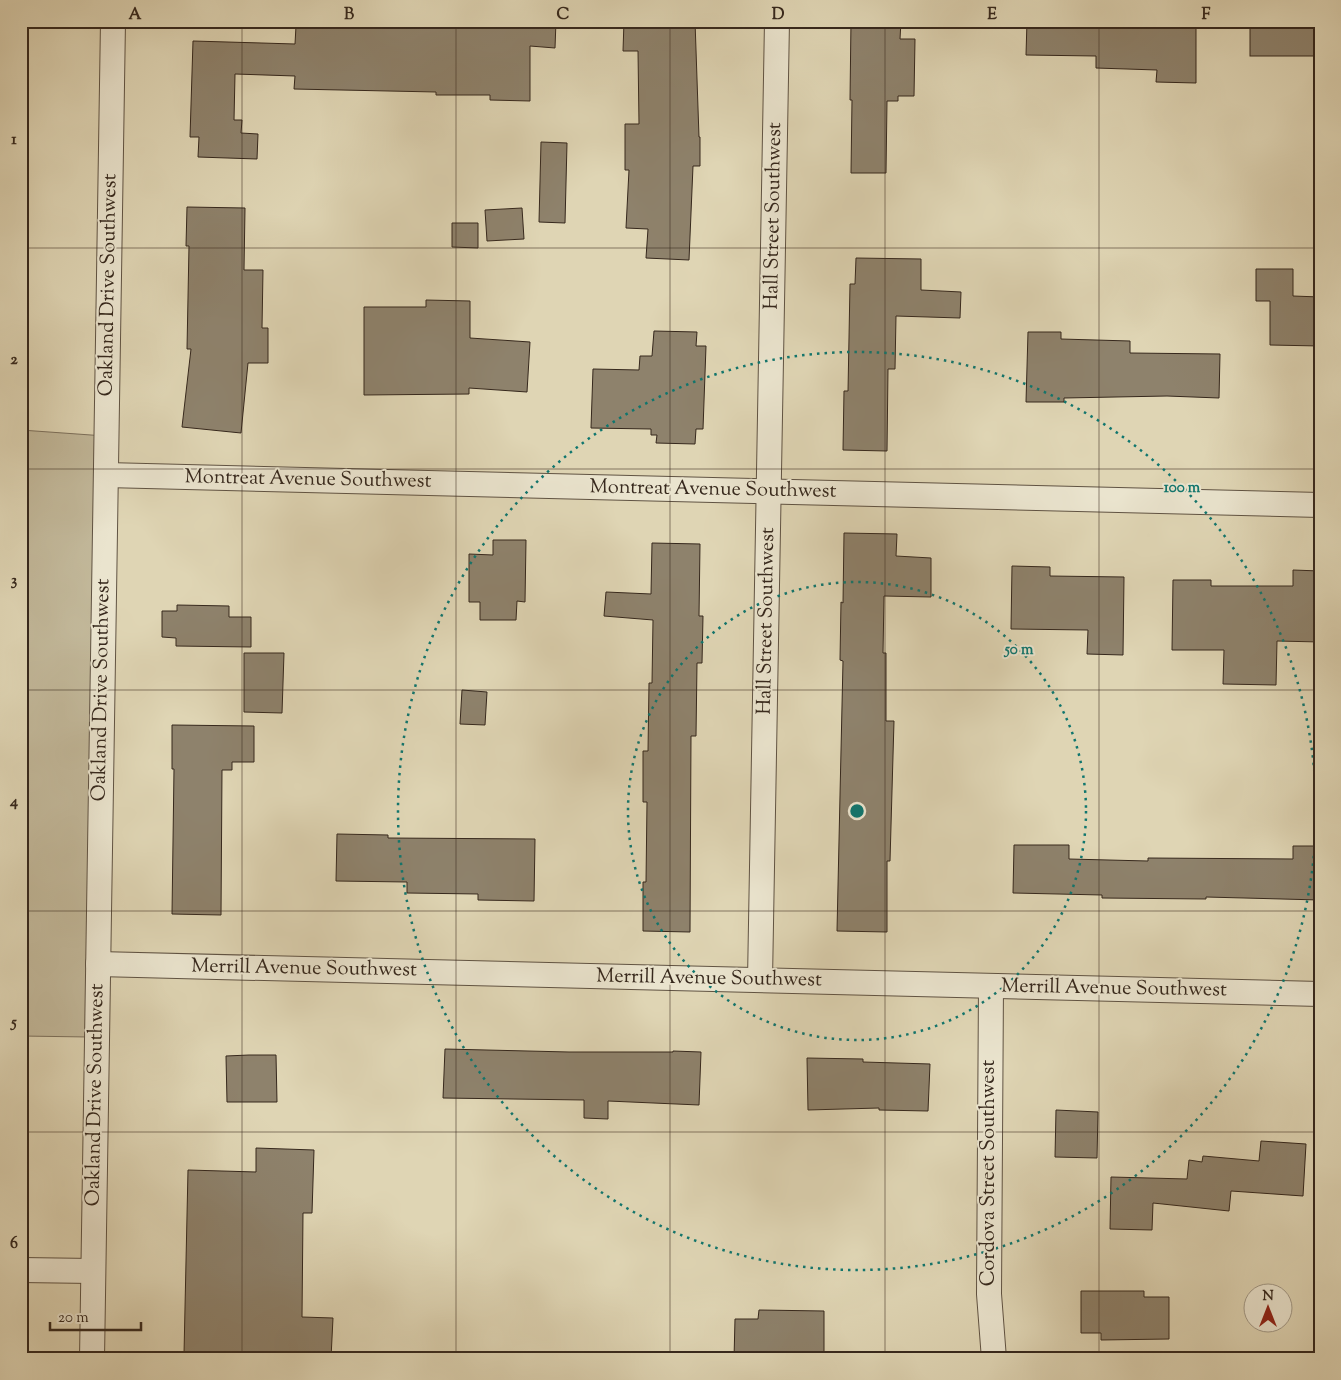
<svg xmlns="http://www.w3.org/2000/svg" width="1341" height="1380" font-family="'Sorts Mill Goudy',serif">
	<rect width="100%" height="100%" fill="#dfd5b4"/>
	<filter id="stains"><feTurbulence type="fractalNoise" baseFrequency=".004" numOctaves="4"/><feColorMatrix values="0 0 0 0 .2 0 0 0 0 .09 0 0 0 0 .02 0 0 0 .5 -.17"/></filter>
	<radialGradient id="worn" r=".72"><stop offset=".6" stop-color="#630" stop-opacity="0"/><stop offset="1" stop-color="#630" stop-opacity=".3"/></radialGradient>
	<!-- green -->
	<polygon fill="#c2b89a" stroke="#7c705c" points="21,430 105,436 89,1037 21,1036"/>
	<!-- building -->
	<g fill="#8e826c" stroke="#36281d">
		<polygon points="382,21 556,21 555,48 530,46 530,101 490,100 490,95 436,95 436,92 294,89 295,76 235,74 234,120 242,120 241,133 258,134 257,159 198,157 199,137 190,137 193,41 295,44 296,26 382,25"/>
		<polygon points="624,21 695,21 699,137 700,137 700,166 693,166 689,260 646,258 648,229 626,228 629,170 625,170 625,124 639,124 638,51 623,51"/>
		<polygon points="851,21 901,21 900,39 915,39 914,96 898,96 898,101 887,101 886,173 851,173 852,100 850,100"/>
		<polygon points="1027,21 1196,21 1196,83 1156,82 1157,70 1096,68 1096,56 1026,55"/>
		<rect x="1250" y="21" width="70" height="35"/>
		<polygon points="541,142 567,143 565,223 539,222"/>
		<polygon points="187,207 245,208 244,270 263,270 262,328 268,328 268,363 248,363 241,433 182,427 191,349 187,349 189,246 186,246"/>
		<polygon points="522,208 524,239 487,241 485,210"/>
		<polygon points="452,223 478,223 478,248 452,247"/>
		<polygon points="856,258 921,259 921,290 961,292 960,318 896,316 895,369 888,369 887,451 843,450 844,391 848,391 850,284 855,284"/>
		<polygon points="1256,269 1293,269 1293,296 1320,297 1320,346 1270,345 1270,301 1256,301"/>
		<polygon points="426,300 470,301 470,338 530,342 527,392 469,388 469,394 364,395 364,307 426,307"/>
		<polygon points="654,331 697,332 696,346 706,346 703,429 696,429 695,444 656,443 657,435 651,435 651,429 591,428 593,369 639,370 640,356 652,356"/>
		<polygon points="1028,332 1061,332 1061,339 1130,341 1130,353 1220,354 1219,398 1167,396 1064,398 1064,402 1026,402"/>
		<polygon points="844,533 897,534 896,556 931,558 931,597 884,596 883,653 886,653 886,721 894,721 890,861 887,861 887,932 837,931 843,661 840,660 841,602 843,603"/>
		<polygon points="493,540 526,540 525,602 517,601 516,620 480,620 480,602 469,602 469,554 493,555"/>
		<polygon points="652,543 700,544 699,616 703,616 702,663 697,663 696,736 691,736 690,932 643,931 643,882 646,882 647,802 643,802 643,751 648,751 649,683 652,683 653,620 604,616 606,592 651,594"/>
		<polygon points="1012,566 1050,567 1050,576 1124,577 1123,655 1087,654 1088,630 1011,629"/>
		<polygon points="1293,570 1320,571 1320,642 1277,641 1276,685 1223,684 1224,650 1172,650 1173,580 1211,580 1211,586 1293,586"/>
		<polygon points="177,605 229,606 229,617 251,617 251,647 176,646 176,638 162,637 162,611 177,611"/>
		<polygon points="244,653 284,653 282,713 244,712"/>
		<polygon points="462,690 487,692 485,725 460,724"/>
		<polygon points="172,725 254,726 254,762 232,762 232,770 222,770 221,915 172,914 174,769 172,769"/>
		<polygon points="337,834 388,835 388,838 535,839 534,901 478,900 478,894 407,893 407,882 336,881"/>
		<polygon points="1014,845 1069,845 1069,859 1148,861 1148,858 1293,859 1293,846 1320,846 1320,900 1206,897 1206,899 1102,898 1102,895 1013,893"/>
		<polygon points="445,1049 569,1052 673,1052 673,1051 701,1052 699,1105 608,1101 608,1119 584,1118 584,1100 443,1098"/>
		<polygon points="249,1055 276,1055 277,1102 227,1102 226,1056"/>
		<polygon points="807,1058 863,1059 863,1062 930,1064 928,1111 879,1110 879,1108 808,1110"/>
		<polygon points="1056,1110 1098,1112 1097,1158 1055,1157"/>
		<polygon points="1261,1141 1306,1144 1303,1196 1231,1191 1229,1211 1153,1203 1152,1230 1110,1229 1111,1177 1187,1179 1189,1160 1202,1162 1203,1156 1259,1161"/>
		<polygon points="256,1148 314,1150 312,1213 303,1213 302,1317 333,1318 331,1358 184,1354 188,1170 256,1172"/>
		<polygon points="1081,1291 1144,1291 1144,1297 1169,1297 1169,1339 1101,1340 1101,1333 1081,1333"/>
		<polygon points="759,1310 824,1311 824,1354 799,1354 799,1359 734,1359 735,1319 758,1319"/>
	</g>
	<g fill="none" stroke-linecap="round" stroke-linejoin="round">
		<!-- minor casing -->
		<g stroke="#605343" stroke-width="26">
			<g id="minor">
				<polyline points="106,475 1320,505"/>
				<polyline points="98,964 1320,994"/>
				<polyline points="760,980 777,21"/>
				<polyline points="991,986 989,1294 994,1359"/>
				<polyline points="21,1270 93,1271"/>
				<polyline points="92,1359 113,21"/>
			</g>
		</g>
		<!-- minor -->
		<use href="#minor" stroke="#eae4ce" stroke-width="24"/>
	</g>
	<!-- grid -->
	<path fill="none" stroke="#36281d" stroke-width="1" stroke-opacity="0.55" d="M242 21V1359M456 21V1359M670 21V1359M885 21V1359M1099 21V1359M21 248H1320M21 469H1320M21 690H1320M21 911H1320M21 1132H1320"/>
	<!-- distance rings -->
	<g fill="none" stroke="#0f766e" stroke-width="2.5" stroke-dasharray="2.5 5">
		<circle cx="857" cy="811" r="229"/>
		<circle cx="857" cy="811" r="459"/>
	</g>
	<g text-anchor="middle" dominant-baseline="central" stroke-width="4" stroke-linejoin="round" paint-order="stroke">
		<!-- street labels -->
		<g font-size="20" fill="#36281d" stroke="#eae4ce">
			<text transform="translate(774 216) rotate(-89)">Hall Street Southwest</text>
			<text transform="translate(109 285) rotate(-89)">Oakland Drive Southwest</text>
			<text transform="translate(308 480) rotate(1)">Montreat Avenue Southwest</text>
			<text transform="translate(713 490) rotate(1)">Montreat Avenue Southwest</text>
			<text transform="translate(767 621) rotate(-89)">Hall Street Southwest</text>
			<text transform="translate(102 690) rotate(-89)">Oakland Drive Southwest</text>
			<text transform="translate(304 969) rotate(1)">Merrill Avenue Southwest</text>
			<text transform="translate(709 979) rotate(1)">Merrill Avenue Southwest</text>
			<text transform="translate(1114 989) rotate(1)">Merrill Avenue Southwest</text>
			<text transform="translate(96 1095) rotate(-89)">Oakland Drive Southwest</text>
			<text transform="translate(989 1173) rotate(-90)">Cordova Street Southwest</text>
		</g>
	</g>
	<circle cx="857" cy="811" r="8" fill="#0f766e" stroke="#eae4ce" stroke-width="2.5"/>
	<g font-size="15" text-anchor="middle" font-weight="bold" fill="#0f766e" stroke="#eae4ce" stroke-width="4" stroke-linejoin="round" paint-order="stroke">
		<text x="1182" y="492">100 m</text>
		<text x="1019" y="654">50 m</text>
	</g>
	<!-- margin -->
	<rect width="1341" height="1380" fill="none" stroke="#dfd5b4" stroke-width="55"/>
	<!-- north arrow -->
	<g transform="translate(1268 1308)"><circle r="24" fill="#eae4ce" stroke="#a29987"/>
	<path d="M0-4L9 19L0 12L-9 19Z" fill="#8f2418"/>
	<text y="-8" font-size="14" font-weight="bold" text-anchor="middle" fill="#36281d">N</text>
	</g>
	<!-- scale -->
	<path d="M50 1322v8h91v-8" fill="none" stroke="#36281d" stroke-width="2.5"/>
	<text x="58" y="1322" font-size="15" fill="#36281d" stroke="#eae4ce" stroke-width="4" paint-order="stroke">20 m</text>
	<rect x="28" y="28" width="1286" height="1324" fill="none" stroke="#36281d" stroke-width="2"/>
	<g font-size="16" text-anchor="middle" font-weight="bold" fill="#36281d">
		<text x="135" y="19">A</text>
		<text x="349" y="19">B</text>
		<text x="563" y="19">C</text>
		<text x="778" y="19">D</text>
		<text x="992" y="19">E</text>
		<text x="1206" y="19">F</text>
		<text x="14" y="144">1</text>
		<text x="14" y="364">2</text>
		<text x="14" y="585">3</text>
		<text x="14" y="806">4</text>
		<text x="14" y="1027">5</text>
		<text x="14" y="1248">6</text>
	</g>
	<rect width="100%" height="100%" filter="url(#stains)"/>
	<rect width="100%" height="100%" fill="url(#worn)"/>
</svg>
